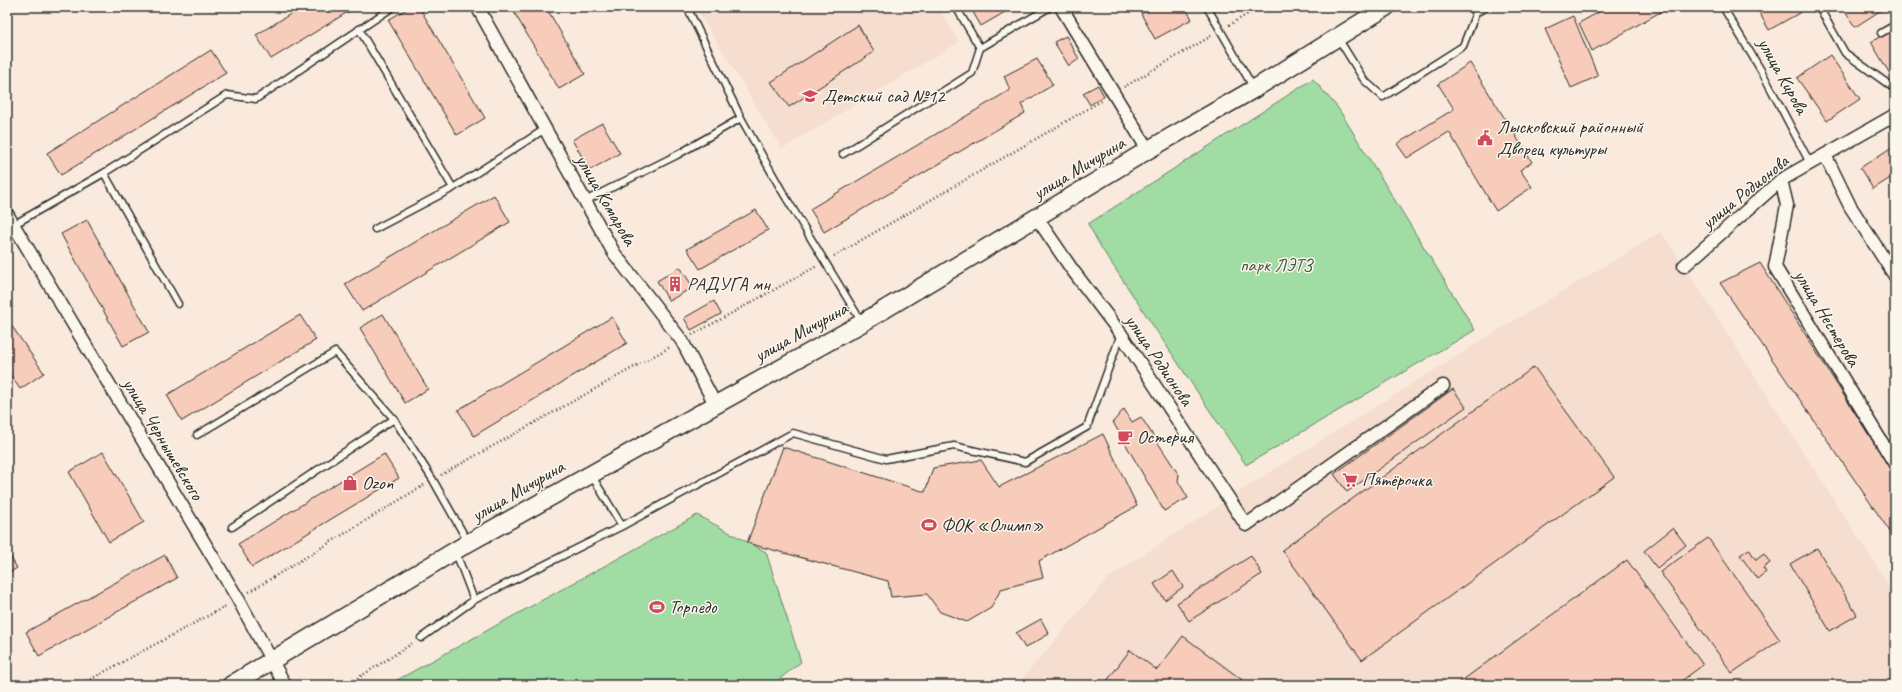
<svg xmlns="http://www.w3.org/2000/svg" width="1902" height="692" font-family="Caveat,sans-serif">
	<rect width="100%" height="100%" fill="#faeadd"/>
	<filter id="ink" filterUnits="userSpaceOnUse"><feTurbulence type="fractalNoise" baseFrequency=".025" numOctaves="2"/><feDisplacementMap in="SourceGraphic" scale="8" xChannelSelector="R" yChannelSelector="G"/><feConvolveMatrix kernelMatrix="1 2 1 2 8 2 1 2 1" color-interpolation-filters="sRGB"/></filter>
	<g filter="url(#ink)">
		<!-- built -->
		<g fill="#f5ddcf">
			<polygon points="700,7 938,7 959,42 782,149 697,9"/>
			<polygon points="1661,232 1684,266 1895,595 1895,685 1017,685 1108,578 1261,478 1497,331"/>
		</g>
		<!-- green -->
		<g fill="#a0dca3" stroke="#668467">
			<polygon points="1313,79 1338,108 1475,330 1246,465 1102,249 1088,224"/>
			<polygon points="697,515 766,552 801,662 772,685 388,685"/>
		</g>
		<!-- building -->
		<g fill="#f8ccba" stroke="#2b2b2b">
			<polygon points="302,7 356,7 271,59 256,35"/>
			<polygon points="410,7 419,7 485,118 457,135 388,20"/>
			<polygon points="511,7 546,7 585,74 559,89"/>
			<polygon points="970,7 1012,7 1012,8 981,26"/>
			<polygon points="1154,7 1185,7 1192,19 1155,39 1141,14"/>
			<polygon points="1608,7 1669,7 1592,51 1579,23"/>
			<polygon points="1756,7 1799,7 1801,12 1769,30"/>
			<polygon points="1842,7 1886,7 1855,27"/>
			<polygon points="1573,16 1598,76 1571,88 1545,29"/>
			<polygon points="858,25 874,52 789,107 771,82"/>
			<polygon points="1895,28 1895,72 1890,74 1871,42"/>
			<polygon points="1066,36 1079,59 1069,66 1054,42"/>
			<polygon points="211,50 226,73 61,175 47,153"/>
			<polygon points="1830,55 1860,99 1827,121 1797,78"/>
			<polygon points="1037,59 1053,85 1021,104 1025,113 824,232 810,209 1010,90 1004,76"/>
			<polygon points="1470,63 1532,162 1520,170 1532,187 1496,211 1449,132 1407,158 1397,144 1454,109 1438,84"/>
			<polygon points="1098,85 1104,96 1090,105 1083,93"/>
			<polygon points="602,123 620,153 590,170 572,140"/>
			<polygon points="1895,145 1895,175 1873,189 1860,168"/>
			<polygon points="494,195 510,222 362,311 345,284"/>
			<polygon points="756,210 768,230 700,269 687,249"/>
			<polygon points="87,220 149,332 123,346 61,234"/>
			<polygon points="1760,263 1895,476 1895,539 1720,283"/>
			<polygon points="680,267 693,287 669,301 657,281"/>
			<polygon points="714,301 721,314 691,330 684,318"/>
			<polygon points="383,314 428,389 405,403 360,328"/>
			<polygon points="300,315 316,340 182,421 167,395"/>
			<polygon points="612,317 627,343 474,436 458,410"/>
			<polygon points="7,319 44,373 20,389 7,370"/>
			<polygon points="1534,367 1614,477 1362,660 1282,550"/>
			<polygon points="1453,389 1466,407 1347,492 1334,474"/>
			<polygon points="1124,409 1132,422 1141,417 1179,475 1178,481 1188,498 1164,511 1113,422"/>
			<polygon points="1103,434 1137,506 1039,561 1043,578 1001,589 991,608 967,622 940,612 927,594 891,597 888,581 747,543 783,447 925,492 933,468 981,460 999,487"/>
			<polygon points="103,452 144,522 109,542 69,472"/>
			<polygon points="384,454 399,478 252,567 238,544"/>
			<polygon points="1673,528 1686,545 1657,568 1644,551"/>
			<polygon points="1708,538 1780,640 1732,673 1660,572"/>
			<polygon points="1817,548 1857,615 1830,631 1790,564"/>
			<polygon points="1749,549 1756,560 1764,554 1770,563 1763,568 1766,572 1757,579 1740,555"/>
			<polygon points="7,551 17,568 7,574"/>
			<polygon points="165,555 177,578 39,656 26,632"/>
			<polygon points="1251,556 1262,574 1189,621 1177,603"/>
			<polygon points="1627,560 1703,665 1676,685 1456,685"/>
			<polygon points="1173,571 1183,587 1165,600 1154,584"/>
			<polygon points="1041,619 1049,634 1025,648 1016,633"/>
			<polygon points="1183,636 1249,685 1104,685 1130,650 1157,670"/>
		</g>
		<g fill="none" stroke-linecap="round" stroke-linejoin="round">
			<!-- lane casing -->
			<g stroke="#2b2b2b" stroke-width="9">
				<g id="lane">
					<polyline points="687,7 741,118 782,191 861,321"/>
					<polyline points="956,7 980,48"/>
					<polyline points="1207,7 1253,87"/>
					<polyline points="1723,7 1762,72 1810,163"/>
					<polyline points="1819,7 1845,53 1895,89"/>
					<polyline points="1476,13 1486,7"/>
					<polyline points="359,29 453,188"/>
					<polyline points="1881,33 1895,25"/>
					<polyline points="1338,38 1364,80 1383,97 1463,46 1476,13 1472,7"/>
					<polyline points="843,154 972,73 980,48 1050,7"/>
					<polyline points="104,173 178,304"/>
					<polyline points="585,201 677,155 741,118"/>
					<polyline points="13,225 104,173 227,95 256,99 393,7"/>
					<polyline points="375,229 453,188 545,129"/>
					<polyline points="197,435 335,352 394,419 433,480 468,542"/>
					<polyline points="592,476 622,526"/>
					<polyline points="232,527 394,419"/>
					<polyline points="456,553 474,600"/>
					<polyline points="421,638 474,600 622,526 793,433 886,459 954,446 1025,462 1087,427 1121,334"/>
				</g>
			</g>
			<!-- street casing -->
			<g stroke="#2b2b2b" stroke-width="15">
				<g id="street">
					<polyline points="1061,7 1148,150"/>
					<polyline points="478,8 614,253 682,341 715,404"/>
					<polyline points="1825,155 1850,206 1895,276"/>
					<polyline points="1781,180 1787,205 1775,267 1895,464"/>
					<polyline points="7,214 238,599 285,685"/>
					<polyline points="1037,218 1071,268 1121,334 1246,525 1443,386"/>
					<polyline points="1684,266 1781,180 1895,115"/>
				</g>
			</g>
			<!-- secondary casing -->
			<g stroke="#2b2b2b" stroke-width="20">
				<polyline id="secondary" points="231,685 468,543 862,323 1148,150 1254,89 1386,7"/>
			</g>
			<!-- path -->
			<g stroke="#2b2b2b" stroke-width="2.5" stroke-dasharray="1 3" stroke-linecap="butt">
				<polyline points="1229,25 1260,7"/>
				<polyline points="1124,87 1213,35"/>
				<polyline points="834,256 1103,100"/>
				<polyline points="692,335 817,266"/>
				<polyline points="441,475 670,347"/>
				<polyline points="249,592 424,485"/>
				<polyline points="80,685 226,606"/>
				<polyline points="347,685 413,643"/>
			</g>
			<!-- lane -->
			<use href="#lane" stroke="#fbf7ec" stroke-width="6"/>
			<!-- street -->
			<use href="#street" stroke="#fbf7ec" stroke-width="12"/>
			<!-- secondary -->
			<use href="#secondary" stroke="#fbf7ec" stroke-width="17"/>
		</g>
	</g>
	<!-- icons -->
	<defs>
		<g id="school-bare" transform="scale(1.2)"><path d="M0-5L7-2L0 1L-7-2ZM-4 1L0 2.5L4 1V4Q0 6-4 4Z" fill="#d1495b" stroke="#fbf7ec" stroke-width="2.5" paint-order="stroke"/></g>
		<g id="civic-bare" transform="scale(1.2)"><path d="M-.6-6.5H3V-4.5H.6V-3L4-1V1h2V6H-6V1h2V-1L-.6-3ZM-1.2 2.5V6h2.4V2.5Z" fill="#d1495b" stroke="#fbf7ec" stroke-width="2.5" paint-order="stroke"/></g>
		<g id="building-bare" transform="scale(1.2)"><path d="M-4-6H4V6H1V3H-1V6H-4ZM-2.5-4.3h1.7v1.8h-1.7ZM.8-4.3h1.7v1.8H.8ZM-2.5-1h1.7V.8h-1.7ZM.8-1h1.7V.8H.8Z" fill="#d1495b" stroke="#fbf7ec" stroke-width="2.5" paint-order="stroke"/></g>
		<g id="cafe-bare" transform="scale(1.2)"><path d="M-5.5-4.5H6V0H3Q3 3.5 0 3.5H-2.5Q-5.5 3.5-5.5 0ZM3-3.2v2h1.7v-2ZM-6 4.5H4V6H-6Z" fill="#d1495b" stroke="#fbf7ec" stroke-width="2.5" paint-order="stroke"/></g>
		<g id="supermarket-bare" transform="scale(1.2)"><path d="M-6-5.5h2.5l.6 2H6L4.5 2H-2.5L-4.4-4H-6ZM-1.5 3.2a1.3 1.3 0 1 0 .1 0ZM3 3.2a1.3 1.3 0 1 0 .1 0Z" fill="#d1495b" stroke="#fbf7ec" stroke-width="2.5" paint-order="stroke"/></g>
		<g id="shop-bare" transform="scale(1.2)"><path d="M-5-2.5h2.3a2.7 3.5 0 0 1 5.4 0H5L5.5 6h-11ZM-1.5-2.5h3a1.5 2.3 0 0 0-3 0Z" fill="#d1495b" stroke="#fbf7ec" stroke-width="2.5" paint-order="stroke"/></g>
		<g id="stadium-bare" transform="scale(1.2)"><path d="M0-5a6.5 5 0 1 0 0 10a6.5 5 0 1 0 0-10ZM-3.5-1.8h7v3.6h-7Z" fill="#d1495b" stroke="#fbf7ec" stroke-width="2.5" paint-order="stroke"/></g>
	</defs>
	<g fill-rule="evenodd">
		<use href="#school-bare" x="810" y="96"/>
		<use href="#civic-bare" x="1485" y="138"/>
		<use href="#building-bare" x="675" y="284"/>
		<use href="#cafe-bare" x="1125" y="437"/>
		<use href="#supermarket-bare" x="1350" y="480"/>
		<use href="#shop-bare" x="350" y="483"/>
		<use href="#stadium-bare" x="929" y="525"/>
		<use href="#stadium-bare" x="657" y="607"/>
	</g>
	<g text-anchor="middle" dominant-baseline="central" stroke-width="3" stroke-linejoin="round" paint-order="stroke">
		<!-- street labels -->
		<g font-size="19" fill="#2b2b2b" stroke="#fbf7ec">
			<text transform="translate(1783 76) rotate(61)">улица Кирова</text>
			<text transform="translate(1079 168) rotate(-31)">улица Мичурина</text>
			<text transform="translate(1745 192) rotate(-39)">улица Родионова</text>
			<text transform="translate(606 200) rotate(60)">улица Комарова</text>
			<text transform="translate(1827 318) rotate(59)">улица Нестерова</text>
			<text transform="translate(801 332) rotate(-29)">улица Мичурина</text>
			<text transform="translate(1159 360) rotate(56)">улица Родионова</text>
			<text transform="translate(163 439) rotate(59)">улица Чернышевского</text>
			<text transform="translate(518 491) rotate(-30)">улица Мичурина</text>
		</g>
		<!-- poi labels -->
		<g font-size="19" fill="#2b2b2b" stroke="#fbf7ec" text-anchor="start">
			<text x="822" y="96">Детский сад №12</text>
			<text x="1497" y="127">Лысковский районный<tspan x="1497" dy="22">Дворец культуры</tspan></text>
			<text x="687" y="284">РАДУГА мн</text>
			<text x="1137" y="437">Остерия</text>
			<text x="1362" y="480">Пятёрочка</text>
			<text x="362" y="483">Ozon</text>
			<text x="941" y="525">ФОК «Олимп»</text>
			<text x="669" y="607">Торпедо</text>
		</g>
		<!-- park labels -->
		<g font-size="19" fill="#485749" stroke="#fbf7ec">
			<text x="1276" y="265">парк ЛЭТЗ</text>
		</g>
	</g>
	<!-- margin -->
	<rect width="1902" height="692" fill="none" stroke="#fbf7ec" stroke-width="24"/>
	<rect x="12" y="12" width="1878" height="668" fill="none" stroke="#2b2b2b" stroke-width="1.5" filter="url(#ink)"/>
</svg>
